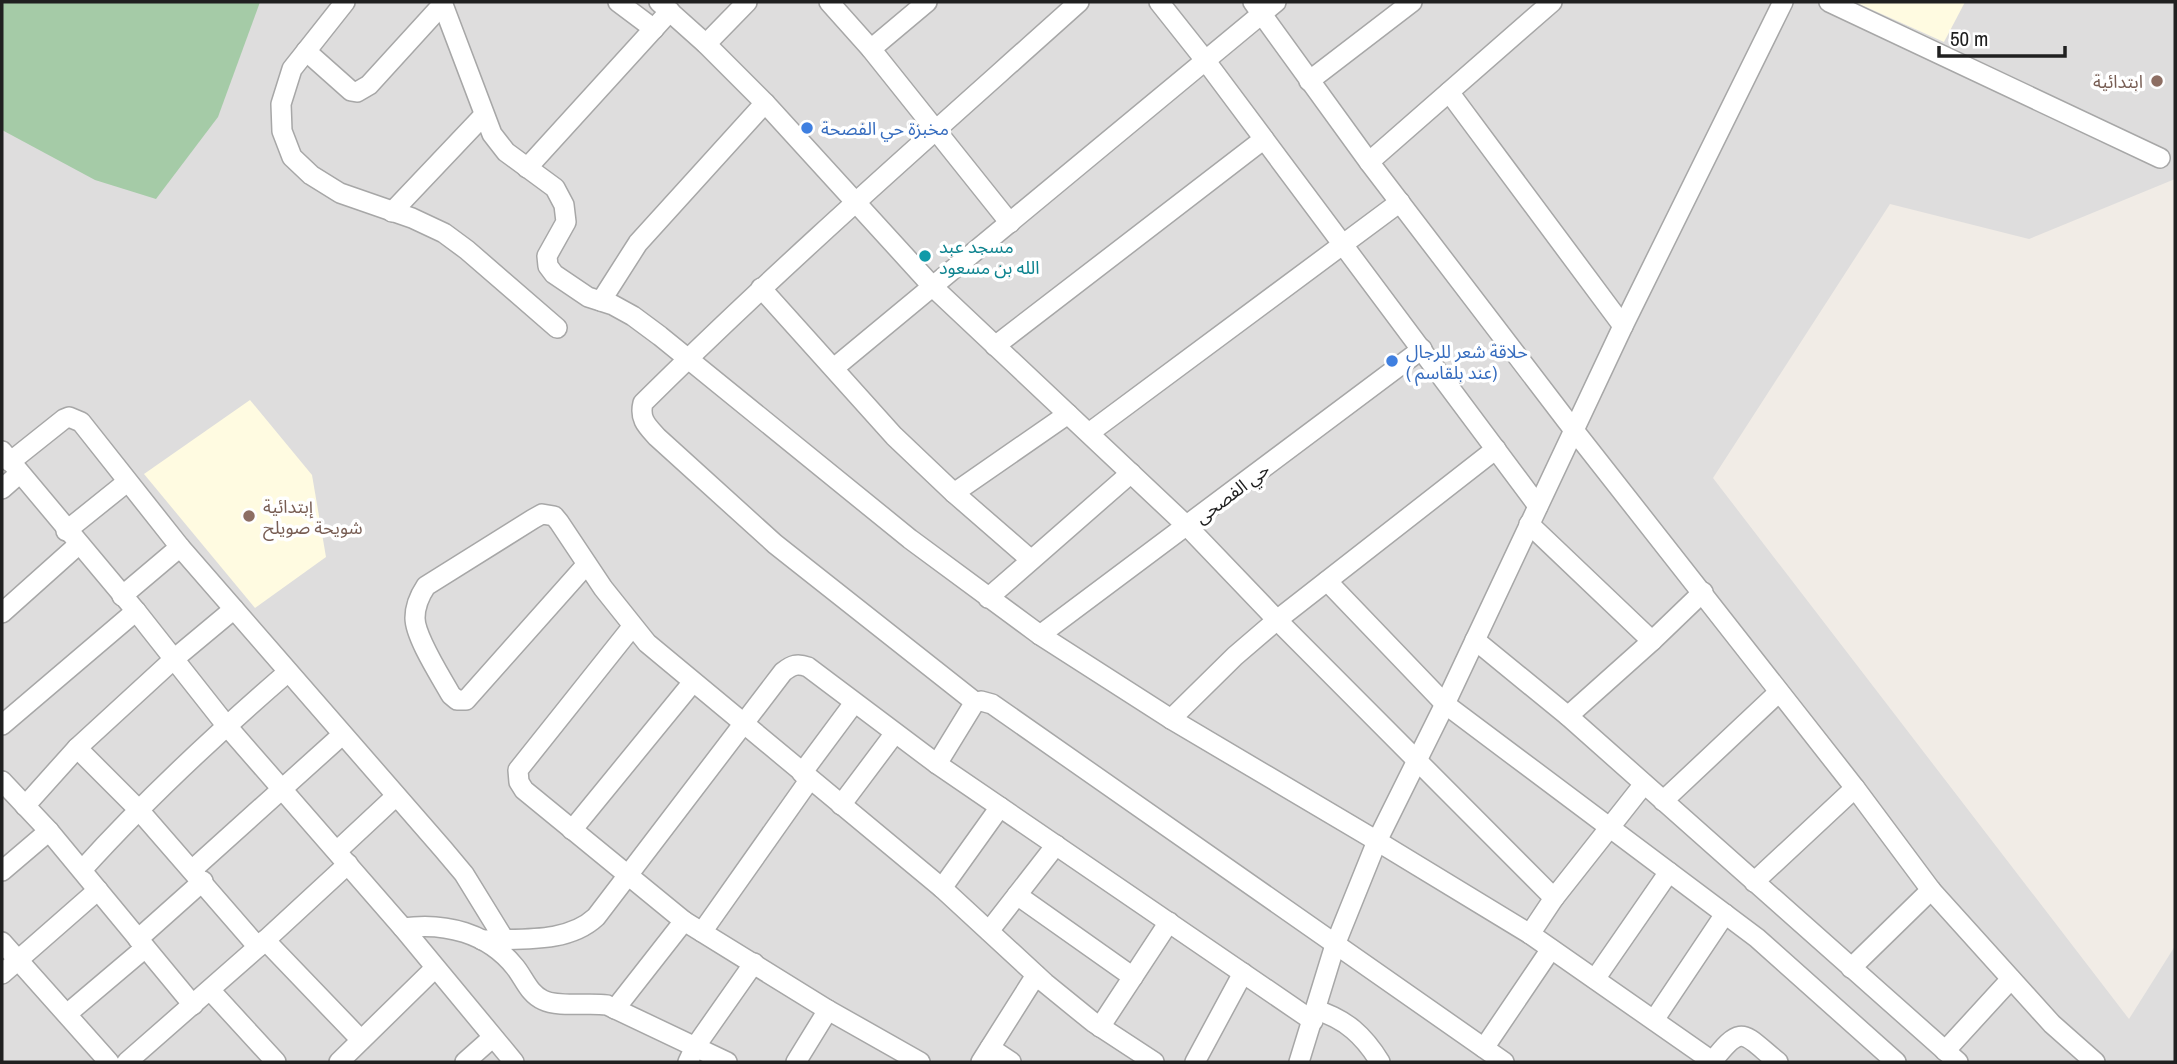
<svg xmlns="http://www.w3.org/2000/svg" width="2177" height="1064" font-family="'Archivo Narrow','Noto Sans Arabic',sans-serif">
	<rect width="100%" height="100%" fill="#f1ece6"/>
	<!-- residential -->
	<polygon fill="#dedddd" points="2,2 2175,2 2175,179 2029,239 1890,204 1713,478 2129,1019 2175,946 2175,1062 2,1062"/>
	<!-- education -->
	<g fill="#fffbe1">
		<polygon points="1855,2 1965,2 1944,42"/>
		<polygon points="250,400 312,475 326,557 255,608 144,474"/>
	</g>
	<!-- cemetery -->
	<polygon fill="#a5cba7" points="2,2 260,2 218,117 156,199 95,180 2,130"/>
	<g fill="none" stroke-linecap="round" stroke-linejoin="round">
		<!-- minor casing -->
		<g stroke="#a7a7a7" stroke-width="22">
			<g id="minor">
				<polyline points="345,2 292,69 281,104 282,131 292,157 311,175 340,193 412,218 444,233 467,250 557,328"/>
				<polyline points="442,2 492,134 506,152 555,188 564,205 566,222 547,256 548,266 554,274 588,297 613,305 633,316 660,336 910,539 1040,635 1171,719 1377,841 1530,934 1712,1061"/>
				<polyline points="618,2 654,29"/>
				<polyline points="659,2 706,44 765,103 933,287 1188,527 1277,620 1554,898"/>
				<polyline points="829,2 871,49 1010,223"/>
				<path d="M1079 2C932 134 783 264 643 403 639 419 647 426 657 437L775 544 975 702 981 701 992 704 1504 1062"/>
				<polyline points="1159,2 1205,60 1538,506"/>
				<polyline points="1253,2 1369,162 1573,429 1855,788 1931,890 2052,1024 2095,1062"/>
				<polyline points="1829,2 2160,158"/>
				<polyline points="706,44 747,2"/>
				<polyline points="871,49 927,2"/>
				<polyline points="306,51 351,91 357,92 369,85 441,6"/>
				<polyline points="1309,81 1412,2"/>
				<polyline points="1449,92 1623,326"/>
				<polyline points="1369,162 1552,2"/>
				<polyline points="527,168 670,11"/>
				<polyline points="392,212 484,115"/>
				<polyline points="761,288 894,436 954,493 1031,560"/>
				<polyline points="601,301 638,243 765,103"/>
				<polyline points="995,346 1264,139"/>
				<polyline points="834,368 1276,2"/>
				<polyline points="1089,433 1400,202"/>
				<polyline points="2,451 136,611 226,725 403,928 514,1062"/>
				<polyline points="10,462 64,419 69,417 81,422 180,547 443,849 464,874 504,939"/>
				<polyline points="2,489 19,474"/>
				<polyline points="954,493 1068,414"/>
				<polyline points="1529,524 1652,641"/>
				<polyline points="66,531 127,482"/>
				<path d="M587 564 466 700H457L451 695C441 677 415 637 415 618 415 606 420 595 426 586L533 519 542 514 554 516 559 522 603 588 647 643 942 888 1045 983 1093 1022 1154 1062"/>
				<polyline points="1327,581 1445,704 1757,938 1896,1062"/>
				<polyline points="122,596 180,547"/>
				<polyline points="988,598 1131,473"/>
				<polyline points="2,613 78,545"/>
				<polyline points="632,627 518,770 519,782 524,790 684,921 828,1010 920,1062"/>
				<polyline points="1040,635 1422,349"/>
				<polyline points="1475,640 1568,716 1958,1062"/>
				<polyline points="1568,716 1652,641 1703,592"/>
				<polyline points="1171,719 1235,656 1277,620 1496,449"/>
				<polyline points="2,725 136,611"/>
				<polyline points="77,748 138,809 258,947"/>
				<polyline points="937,764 975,702"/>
				<polyline points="802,773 854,703"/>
				<polyline points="2,781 49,831 193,1005"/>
				<polyline points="1663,801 1779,692"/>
				<polyline points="841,805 895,733"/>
				<polyline points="25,806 77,748 174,659 234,609"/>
				<polyline points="572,830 693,682"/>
				<polyline points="337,851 396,796"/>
				<path d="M82 870C147 798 215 735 288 672"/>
				<polyline points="192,870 342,735"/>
				<polyline points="2,871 49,831"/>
				<polyline points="1754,882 1855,788"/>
				<polyline points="942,888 1000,807"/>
				<polyline points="1017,895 1133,977"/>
				<path d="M403 928C445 922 488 933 515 967 524 978 529 994 543 1000 559 1008 588 1002 607 1005L727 1062"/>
				<polyline points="989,931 1056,845"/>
				<polyline points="702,932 810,779"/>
				<polyline points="1530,934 1554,898 1644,784"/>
				<polyline points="138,939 203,881"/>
				<polyline points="265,940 361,1040"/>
				<path d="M482 940C520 938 567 944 596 917L783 672C792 665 797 663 808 667L937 764 1313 1021"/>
				<polyline points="2,942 109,1062"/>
				<polyline points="1851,968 1931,890"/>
				<polyline points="2,974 98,890"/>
				<polyline points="1595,979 1669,872"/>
				<polyline points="210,990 276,1062"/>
				<polyline points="615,1009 684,921"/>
				<path d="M1316 1010C1346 1019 1364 1036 1380 1062"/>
				<polyline points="67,1014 145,948"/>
				<polyline points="1654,1020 1725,914"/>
				<polyline points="1100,1027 1169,922"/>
				<polyline points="990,1048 1011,1062"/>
				<polyline points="1484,1048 1551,949"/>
				<polyline points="1945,1051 2011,979"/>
				<polyline points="127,1062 258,947 348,864"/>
				<polyline points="339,1062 434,969"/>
				<polyline points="465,1062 492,1038"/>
				<polyline points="688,1062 695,1047 754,963"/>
				<polyline points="796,1062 828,1010"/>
				<polyline points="981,1062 1036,975"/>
				<polyline points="1195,1062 1243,973"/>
				<polyline points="1299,1062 1335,945 1377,841 1445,704 1623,326 1783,2"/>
				<path d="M1712 1062C1743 1022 1743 1034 1778 1062"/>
			</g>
		</g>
		<!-- minor -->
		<use href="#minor" stroke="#fff" stroke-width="19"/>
	</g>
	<!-- markers -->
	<g fill="#8d6e63" stroke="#fff" stroke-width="2.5">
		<circle cx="2157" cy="81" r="7"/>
		<circle cx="249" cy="516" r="7"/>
	</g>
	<g fill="#3f7fe0" stroke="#fff" stroke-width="2.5">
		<circle cx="807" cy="128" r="7"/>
		<circle cx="1392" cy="361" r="7"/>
	</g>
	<circle fill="#0f9aa8" stroke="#fff" stroke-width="2.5" cx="925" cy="256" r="7"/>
	<g text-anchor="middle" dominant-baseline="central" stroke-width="7" stroke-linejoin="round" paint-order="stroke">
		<!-- education labels -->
		<g font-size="18" fill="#785e54" stroke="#fff" text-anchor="end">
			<text x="2143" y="81">ابتدائية</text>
			<text x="263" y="506" text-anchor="start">إبتدائية<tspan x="263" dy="21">شويحة صويلح</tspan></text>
		</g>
		<!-- shop labels -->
		<g font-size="18" fill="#366cbe" stroke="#fff" text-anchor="start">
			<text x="821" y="128">مخبزة حي الفصحة</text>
			<text x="1406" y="351">حلاقة شعر للرجال<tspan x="1406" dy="21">( عند بلقاسم)</tspan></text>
		</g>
		<!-- culture labels -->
		<g font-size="18" fill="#0d838f" stroke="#fff" text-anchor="start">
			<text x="939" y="246">مسجد عبد<tspan x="939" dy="21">الله بن مسعود</tspan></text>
		</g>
		<!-- street labels -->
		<g font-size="18" fill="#202020" stroke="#fff">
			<text transform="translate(1232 493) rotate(-37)">حي الفصحى</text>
		</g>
	</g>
	<!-- border -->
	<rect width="2177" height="1064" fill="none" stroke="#202020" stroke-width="7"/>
	<!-- scale -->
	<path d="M1939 46v10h126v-10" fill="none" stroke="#202020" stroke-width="3.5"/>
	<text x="1950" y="46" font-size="21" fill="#202020" stroke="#ffffff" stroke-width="5" paint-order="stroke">50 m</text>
</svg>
